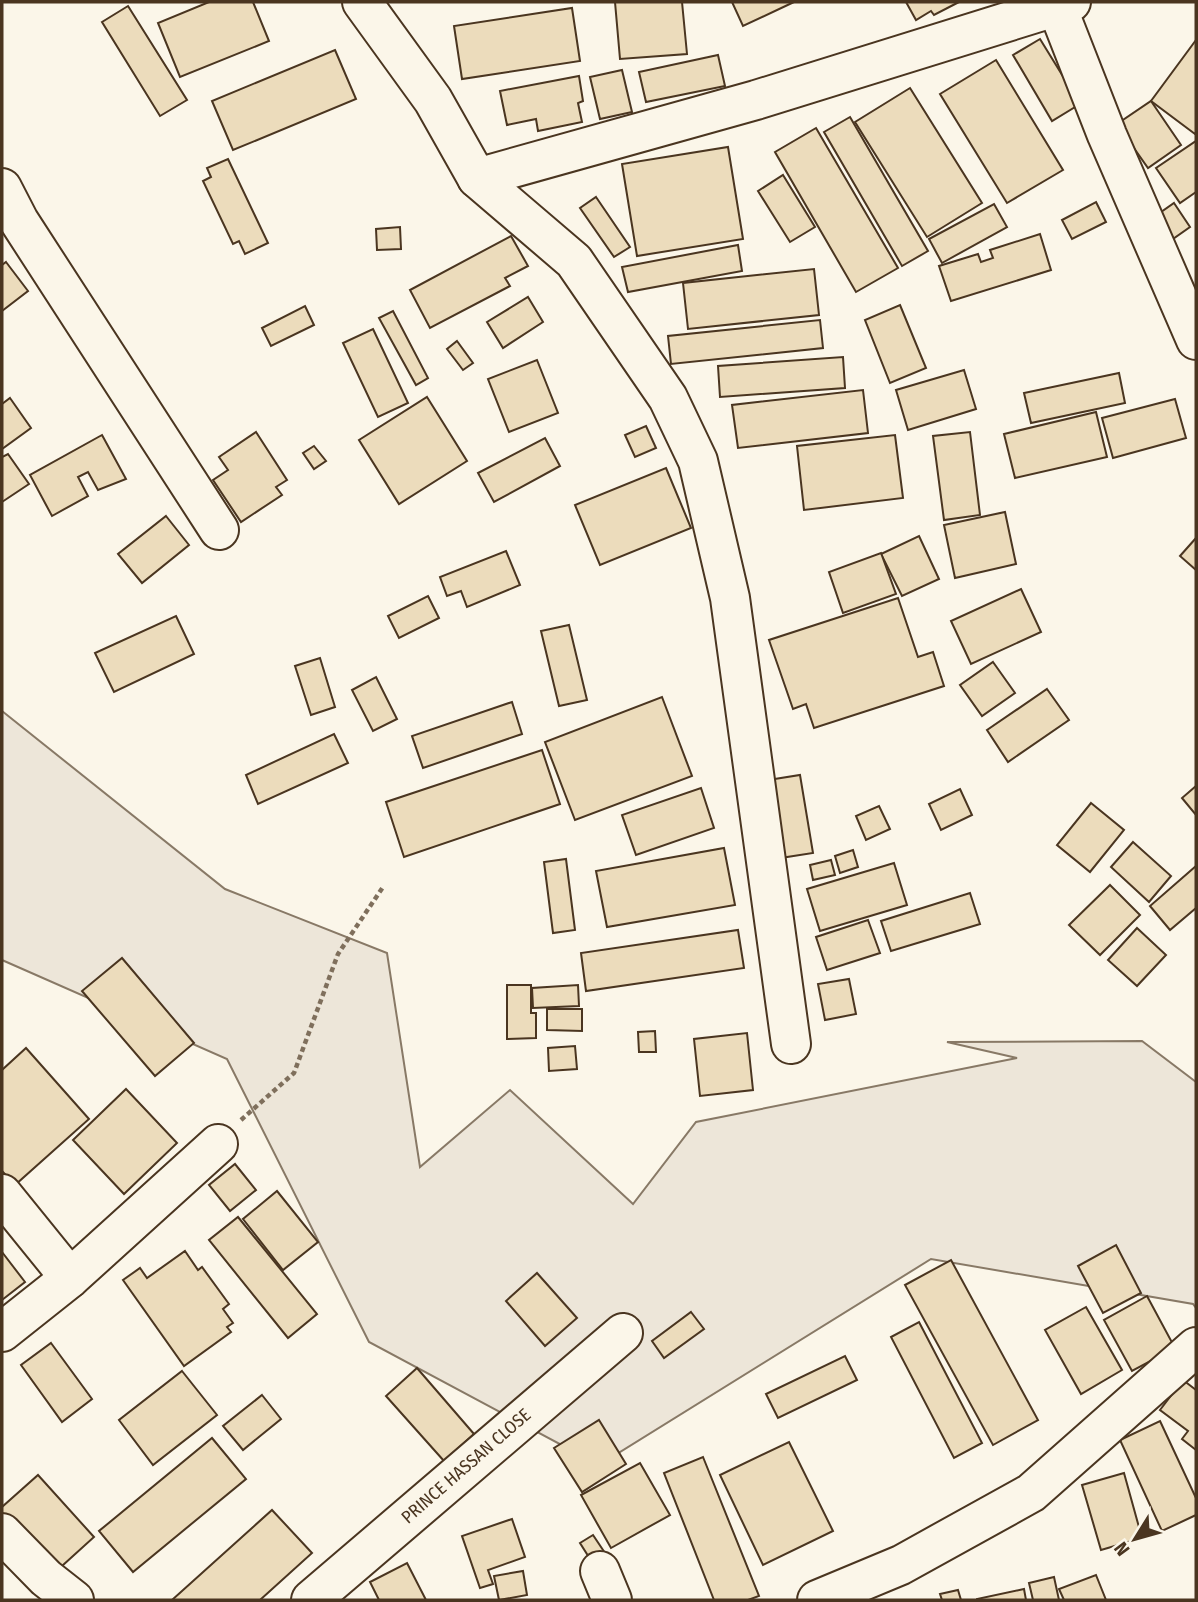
<svg xmlns="http://www.w3.org/2000/svg" width="1198" height="1602" font-family="'Fira Sans Condensed',sans-serif">
	<rect width="100%" height="100%" fill="#fbf6e9"/>
	<!-- green -->
	<polygon fill="#ede6d9" stroke="#887966" stroke-width="2" points="2,711 225,889 387,953 420,1167 510,1090 633,1204 696,1122 1017,1058 947,1042 1142,1041 1196,1082 1196,1308 1193,1304 931,1259 599,1465 369,1342 227,1059 2,960"/>
	<!-- building -->
	<g fill="#ecdcbc" stroke="#4a3520" stroke-width="2">
		<polygon points="209,2 253,2 269,41 180,77 158,23"/>
		<polygon points="615,2 682,2 687,54 620,59"/>
		<polygon points="732,2 794,2 743,26"/>
		<polygon points="906,2 959,2 934,15 931,11 916,20"/>
		<polygon points="128,6 187,100 160,116 102,22"/>
		<polygon points="572,8 580,61 462,79 454,26"/>
		<polygon points="1040,39 1080,104 1052,121 1013,55"/>
		<polygon points="1196,40 1196,132 1195,134 1151,101"/>
		<polygon points="335,50 356,99 233,150 212,101"/>
		<polygon points="718,55 725,86 646,102 639,72"/>
		<polygon points="996,60 1063,170 1007,203 940,94"/>
		<polygon points="622,70 632,112 600,119 590,77"/>
		<polygon points="579,76 583,101 578,103 582,122 538,131 536,119 507,125 500,91"/>
		<polygon points="910,88 982,203 927,237 855,122"/>
		<polygon points="1151,101 1181,145 1148,168 1117,124"/>
		<polygon points="850,117 928,251 902,266 824,132"/>
		<polygon points="816,128 898,268 856,292 775,152"/>
		<polygon points="1196,141 1196,192 1180,203 1156,168"/>
		<polygon points="728,147 743,239 637,256 622,164"/>
		<polygon points="228,159 268,243 245,254 239,241 233,244 203,181 211,177 207,168"/>
		<polygon points="783,175 815,227 790,242 758,191"/>
		<polygon points="596,197 630,247 614,257 580,208"/>
		<polygon points="1096,202 1106,222 1072,239 1062,220"/>
		<polygon points="1174,203 1190,227 1170,241 1154,217"/>
		<polygon points="994,204 1007,227 942,263 929,239"/>
		<polygon points="400,227 401,249 377,250 376,229"/>
		<polygon points="1040,234 1051,270 951,301 939,266 978,254 981,262 993,258 990,250"/>
		<polygon points="511,236 528,266 505,278 510,286 430,328 410,290"/>
		<polygon points="738,245 742,271 628,292 622,267"/>
		<polygon points="6,262 28,291 2,311 2,265"/>
		<polygon points="814,269 819,315 688,329 683,283"/>
		<polygon points="528,297 543,322 503,348 487,322"/>
		<polygon points="900,305 926,368 890,383 865,320"/>
		<polygon points="305,306 314,325 271,346 262,328"/>
		<polygon points="393,311 428,378 416,385 379,318"/>
		<polygon points="820,320 823,348 671,364 668,336"/>
		<polygon points="373,329 408,403 378,417 343,343"/>
		<polygon points="457,341 473,363 463,370 447,349"/>
		<polygon points="843,357 845,388 720,397 718,366"/>
		<polygon points="537,360 558,413 509,432 488,379"/>
		<polygon points="964,370 976,409 908,430 896,390"/>
		<polygon points="1119,373 1125,403 1031,423 1024,393"/>
		<polygon points="863,390 868,433 738,448 732,405"/>
		<polygon points="427,397 467,461 399,504 359,440"/>
		<polygon points="10,398 31,428 2,449 2,404"/>
		<polygon points="1175,399 1186,438 1113,458 1102,418"/>
		<polygon points="1096,412 1107,457 1015,478 1004,434"/>
		<polygon points="646,426 656,448 635,457 625,435"/>
		<polygon points="256,432 287,480 276,487 282,495 241,522 213,480 228,470 219,457"/>
		<polygon points="970,432 980,515 944,520 933,436"/>
		<polygon points="102,435 126,479 98,490 88,472 78,477 88,496 52,516 30,475"/>
		<polygon points="895,435 903,498 804,510 797,446"/>
		<polygon points="545,438 560,466 494,502 478,473"/>
		<polygon points="314,446 326,461 314,469 303,453"/>
		<polygon points="8,454 29,484 2,502 2,457"/>
		<polygon points="666,468 691,528 600,565 575,505"/>
		<polygon points="1005,512 1016,564 955,578 944,525"/>
		<polygon points="166,516 189,545 142,583 118,554"/>
		<polygon points="919,536 939,579 902,596 881,554"/>
		<polygon points="1196,538 1196,570 1180,556"/>
		<polygon points="506,551 520,585 467,607 461,591 447,596 440,577"/>
		<polygon points="881,553 896,594 843,613 829,572"/>
		<polygon points="1021,589 1041,632 971,664 951,621"/>
		<polygon points="428,596 439,618 399,638 388,616"/>
		<polygon points="898,598 918,657 933,652 944,686 814,728 806,704 793,709 769,640"/>
		<polygon points="176,616 194,654 114,692 95,653"/>
		<polygon points="569,625 587,700 559,706 541,631"/>
		<polygon points="320,658 335,707 311,715 295,666"/>
		<polygon points="993,662 1015,693 982,716 960,685"/>
		<polygon points="376,677 397,719 373,731 352,690"/>
		<polygon points="1047,689 1069,720 1008,762 987,730"/>
		<polygon points="662,697 692,776 575,820 545,742"/>
		<polygon points="512,702 522,734 423,768 412,736"/>
		<polygon points="334,734 348,763 258,804 246,775"/>
		<polygon points="542,750 560,804 404,857 386,802"/>
		<polygon points="800,775 813,853 774,859 762,781"/>
		<polygon points="1196,786 1196,815 1182,798"/>
		<polygon points="701,788 714,828 636,855 622,815"/>
		<polygon points="960,789 972,815 941,830 929,804"/>
		<polygon points="1091,803 1124,830 1090,872 1057,845"/>
		<polygon points="879,806 890,829 866,840 856,816"/>
		<polygon points="1133,842 1171,876 1149,902 1111,867"/>
		<polygon points="724,848 735,905 607,927 596,871"/>
		<polygon points="853,850 858,867 840,873 835,856"/>
		<polygon points="566,859 575,930 553,933 544,862"/>
		<polygon points="831,860 835,875 813,880 810,865"/>
		<polygon points="894,863 907,905 820,931 807,889"/>
		<polygon points="1196,866 1196,908 1170,930 1150,906"/>
		<polygon points="1110,885 1140,915 1100,955 1069,925"/>
		<polygon points="970,893 980,924 891,951 881,921"/>
		<polygon points="868,920 880,953 827,970 816,937"/>
		<polygon points="1137,928 1166,955 1137,986 1108,960"/>
		<polygon points="738,930 744,968 586,991 581,953"/>
		<polygon points="122,958 194,1043 155,1076 82,991"/>
		<polygon points="849,979 856,1014 825,1020 818,984"/>
		<polygon points="507,985 531,985 531,1013 536,1013 536,1038 507,1039"/>
		<polygon points="578,985 579,1006 533,1008 532,988"/>
		<polygon points="547,1009 582,1009 582,1031 547,1030"/>
		<polygon points="655,1031 656,1052 639,1052 638,1032"/>
		<polygon points="747,1033 753,1090 700,1096 694,1039"/>
		<polygon points="575,1046 577,1069 549,1071 548,1048"/>
		<polygon points="26,1048 89,1119 15,1185 2,1171 2,1070"/>
		<polygon points="126,1089 177,1143 124,1194 73,1140"/>
		<polygon points="235,1164 256,1190 230,1211 209,1185"/>
		<polygon points="277,1191 318,1242 283,1270 243,1219"/>
		<polygon points="238,1217 317,1314 288,1338 209,1240"/>
		<polygon points="1116,1245 1141,1293 1103,1313 1078,1266"/>
		<polygon points="185,1251 198,1270 202,1267 229,1304 223,1309 233,1323 227,1327 231,1332 184,1366 123,1280 140,1268 147,1278"/>
		<polygon points="2,1252 25,1282 2,1300"/>
		<polygon points="951,1260 1038,1420 993,1445 905,1285"/>
		<polygon points="537,1273 577,1318 545,1346 506,1301"/>
		<polygon points="1147,1296 1175,1348 1132,1371 1104,1320"/>
		<polygon points="1086,1307 1122,1370 1081,1394 1045,1330"/>
		<polygon points="691,1312 704,1329 664,1358 652,1341"/>
		<polygon points="919,1322 982,1443 954,1458 891,1337"/>
		<polygon points="51,1343 92,1399 62,1422 21,1365"/>
		<polygon points="845,1356 857,1380 778,1418 766,1394"/>
		<polygon points="417,1368 474,1434 444,1461 386,1396"/>
		<polygon points="182,1371 217,1415 153,1465 119,1420"/>
		<polygon points="1183,1380 1196,1390 1196,1450 1182,1439 1188,1431 1160,1410"/>
		<polygon points="262,1395 281,1419 243,1450 223,1426"/>
		<polygon points="599,1420 626,1464 582,1492 554,1448"/>
		<polygon points="1160,1421 1196,1498 1196,1515 1162,1531 1120,1440"/>
		<polygon points="212,1438 246,1479 133,1572 99,1531"/>
		<polygon points="789,1442 833,1531 763,1565 720,1475"/>
		<polygon points="703,1457 759,1596 748,1600 714,1600 664,1473"/>
		<polygon points="640,1463 670,1515 611,1548 581,1495"/>
		<polygon points="1124,1473 1142,1538 1101,1550 1082,1485"/>
		<polygon points="38,1475 94,1537 52,1575 2,1519 2,1507"/>
		<polygon points="272,1510 312,1553 260,1600 172,1600"/>
		<polygon points="512,1519 525,1557 488,1570 493,1584 480,1588 462,1536"/>
		<polygon points="593,1535 605,1553 592,1562 580,1543"/>
		<polygon points="407,1563 426,1600 379,1600 370,1582"/>
		<polygon points="523,1571 527,1595 499,1600 494,1576"/>
		<polygon points="1096,1575 1106,1600 1064,1600 1059,1589"/>
		<polygon points="1054,1577 1059,1600 1033,1600 1029,1583"/>
		<polygon points="1024,1589 1026,1600 977,1600 977,1599"/>
		<polygon points="958,1590 961,1600 942,1600 940,1594"/>
	</g>
	<g fill="none" stroke-linecap="round" stroke-linejoin="round">
		<!-- minor casing -->
		<g stroke="#4a3520" stroke-width="42">
			<g id="minor">
				<polyline points="362,2 433,100 477,178 574,261 668,398 698,461 730,598 791,1044"/>
				<polyline points="1057,7 1107,135 1196,340"/>
				<polyline points="477,178 756,100 1071,2"/>
				<polyline points="2,188 19,221 219,530"/>
				<polyline points="2,1194 70,1278"/>
				<polyline points="2,1332 70,1278 218,1144"/>
				<polyline points="2,1533 46,1578 74,1600"/>
				<polyline points="600,1571 612,1600"/>
				<polyline points="311,1600 623,1333"/>
				<polyline points="817,1600 901,1565 1031,1493 1196,1347"/>
			</g>
		</g>
		<!-- path -->
		<polyline stroke="#7f6f5c" stroke-width="4.5" stroke-dasharray="5 3.5" stroke-linecap="butt" points="241,1120 294,1073 338,954 383,887"/>
		<!-- minor -->
		<use href="#minor" stroke="#fbf6e9" stroke-width="38"/>
	</g>
	<g text-anchor="middle" dominant-baseline="central" stroke-width="5" stroke-linejoin="round" paint-order="stroke">
		<!-- street labels -->
		<g font-size="18" fill="#4a3520" stroke="#fbf6e9">
			<text transform="translate(466 1466) rotate(-41)">PRINCE HASSAN CLOSE</text>
		</g>
	</g>
	<!-- border -->
	<rect width="1198" height="1602" fill="none" stroke="#4a3520" stroke-width="7"/>
	<!-- north arrow -->
	<g transform="translate(1135 1539) rotate(233)" stroke="#fbf6e9" stroke-width="5" paint-order="stroke">
	<path d="M0-5L12 26L0 18L-12 26Z" fill="#4a3520"/>
	<text y="-10" font-size="19" font-weight="bold" text-anchor="middle" fill="#4a3520">N</text>
	</g>
</svg>
